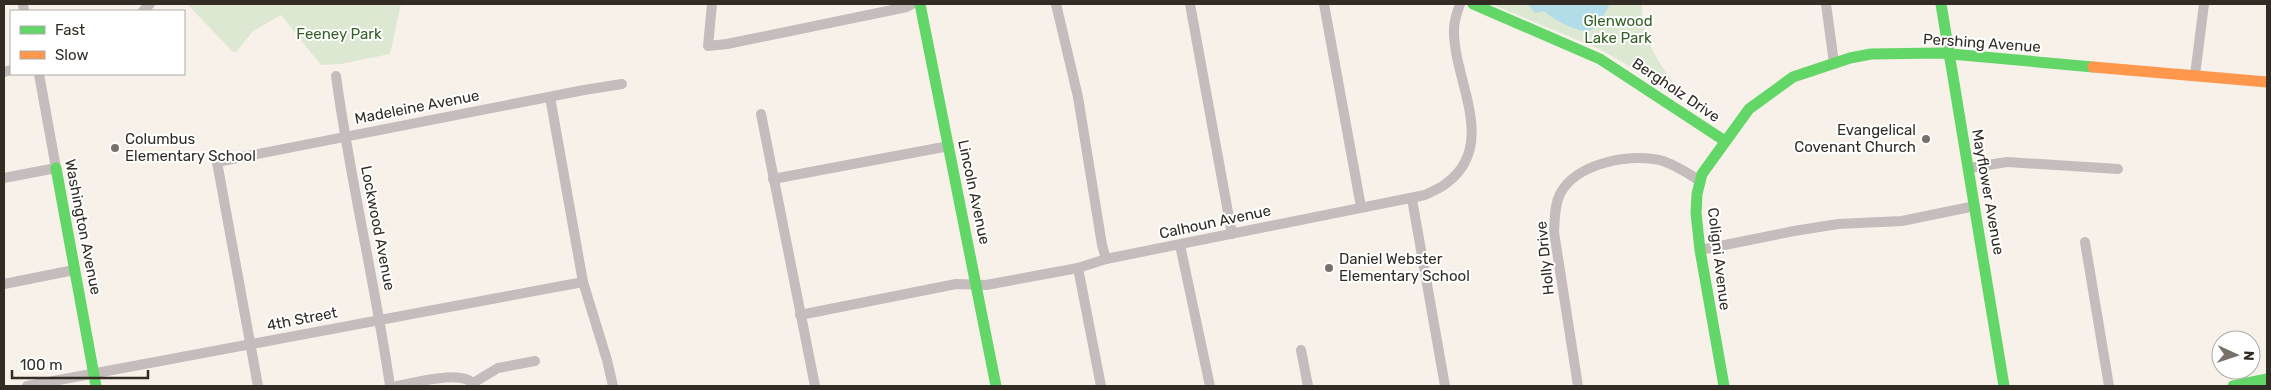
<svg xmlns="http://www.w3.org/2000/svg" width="2271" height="390" font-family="Rubik,sans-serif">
	<rect width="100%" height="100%" fill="#f8f1e9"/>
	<!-- green -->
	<g fill="#dde8d2">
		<polygon points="187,4 401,4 390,54 341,64 321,65 281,15 253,31 236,52 232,51"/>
		<path d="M1491 4H1642C1640 29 1651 50 1665 71 1669 77 1676 84 1676 91L1669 94 1624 63 1599 49Z"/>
	</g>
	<!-- water -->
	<path fill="#b1dce8" d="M1528 4H1610C1605 12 1600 25 1591 30 1580 35 1551 18 1544 11L1535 13Z"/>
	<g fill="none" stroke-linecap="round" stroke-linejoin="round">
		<!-- street -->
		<g stroke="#c5bcbd" stroke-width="10">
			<polyline points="23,4 24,11"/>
			<polyline points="712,4 708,46 727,44 907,7 912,4"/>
			<polyline points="1056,4 1078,97 1102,245 1106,259"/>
			<polyline points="1190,4 1232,234"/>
			<polyline points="1324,4 1361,207"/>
			<polyline points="1826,4 1834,63"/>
			<polyline points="143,11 150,4"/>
			<polyline points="4,72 11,70"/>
			<polyline points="2195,75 2204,4"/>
			<path d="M336 76C350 180 375 282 390 386"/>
			<polyline points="550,97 583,282 607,360 613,386"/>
			<polyline points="761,114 815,386"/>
			<polyline points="1969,168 2007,162 2118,169"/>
			<polyline points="4,178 56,168 39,74"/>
			<polyline points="773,179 949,146"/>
			<polyline points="1412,199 1445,386"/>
			<polyline points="2085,242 2109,386"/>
			<polyline points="1180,245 1210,386"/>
			<polyline points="1700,250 1794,231 1838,224 1902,221 1975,206"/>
			<polyline points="1078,268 1101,386"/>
			<polyline points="4,284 74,270"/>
			<path d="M800 315 956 284 986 285 1078 268 1106 259 1425 195C1432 191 1442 188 1448 182 1498 143 1453 79 1454 30 1454 21 1457 12 1460 4"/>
			<polyline points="1301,350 1308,386"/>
			<polyline points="473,383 498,368 535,361"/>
			<polyline points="27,386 583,282"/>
			<polyline points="258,386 217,162 584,90 622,84"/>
			<path d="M397 386C414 383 465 368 475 386"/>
			<path d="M1578 386 1554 232C1555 220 1554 206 1560 194 1576 163 1632 152 1663 161 1677 166 1688 173 1700 181"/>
		</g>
		<!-- fast -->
		<g stroke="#63d668" stroke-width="11">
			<polyline points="920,4 996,386"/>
			<polyline points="1473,4 1600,59 1725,141"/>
			<polyline points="1941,4 2004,386"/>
			<polyline points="56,168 96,386"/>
			<polyline points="1724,386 1700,250 1696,213 1697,194 1702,174 1749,109 1793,77 1850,58 1871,54 1940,53 2093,67"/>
			<polyline points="2233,386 2267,379"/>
		</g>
		<!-- slow -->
		<polyline stroke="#ff974d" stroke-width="11" points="2093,67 2267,82"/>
	</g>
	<!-- markers -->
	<g fill="#77716a" stroke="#fff" stroke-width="2">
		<circle cx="1926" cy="139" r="5"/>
		<circle cx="115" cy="148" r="5"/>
		<circle cx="1329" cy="268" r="5"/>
	</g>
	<g text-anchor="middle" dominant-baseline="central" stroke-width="4" stroke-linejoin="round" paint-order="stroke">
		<!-- park labels -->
		<g font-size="15" fill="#346025" stroke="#fff">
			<text x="1618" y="21">Glenwood<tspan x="1618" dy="17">Lake Park</tspan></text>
			<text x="339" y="34">Feeney Park</text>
		</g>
		<!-- street labels -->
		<g font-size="15" fill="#322c25" stroke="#fff">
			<text transform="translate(1982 43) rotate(4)">Pershing Avenue</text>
			<text transform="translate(1676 90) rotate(34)">Bergholz Drive</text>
			<text transform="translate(417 107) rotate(-11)">Madeleine Avenue</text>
			<text transform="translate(974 192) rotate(78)">Lincoln Avenue</text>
			<text transform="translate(1988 192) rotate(80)">Mayflower Avenue</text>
			<text transform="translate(1215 222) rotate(-12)">Calhoun Avenue</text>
			<text transform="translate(83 227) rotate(79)">Washington Avenue</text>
			<text transform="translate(378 228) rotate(79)">Lockwood Avenue</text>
			<text transform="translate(1545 258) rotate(-96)">Holly Drive</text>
			<text transform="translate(1719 259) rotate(83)">Coligni Avenue</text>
			<text transform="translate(302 319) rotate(-11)">4th Street</text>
		</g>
		<!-- poi labels -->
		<g font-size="15" fill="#322c25" stroke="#fff" text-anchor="start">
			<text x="1916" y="130" text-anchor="end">Evangelical<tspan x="1916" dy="17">Covenant Church</tspan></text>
			<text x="125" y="139">Columbus<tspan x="125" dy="17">Elementary School</tspan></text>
			<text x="1339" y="259">Daniel Webster<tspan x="1339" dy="17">Elementary School</tspan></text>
		</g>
	</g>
	<!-- border -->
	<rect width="2271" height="390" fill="none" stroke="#322c25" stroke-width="10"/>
	<!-- legend -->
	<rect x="10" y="10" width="175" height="65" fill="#ffffff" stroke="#adaba8"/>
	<rect x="20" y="26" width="25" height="8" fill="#63d668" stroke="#adaba8"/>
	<text x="55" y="35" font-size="15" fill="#322c25">Fast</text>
	<rect x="20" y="51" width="25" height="8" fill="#ff974d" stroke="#adaba8"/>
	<text x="55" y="60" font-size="15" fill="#322c25">Slow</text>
	<!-- north arrow -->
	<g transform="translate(2236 355) rotate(93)"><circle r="24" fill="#ffffff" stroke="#adaba8"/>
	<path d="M0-4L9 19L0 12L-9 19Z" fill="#77716a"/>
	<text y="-8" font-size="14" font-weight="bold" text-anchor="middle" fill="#322c25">N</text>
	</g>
	<!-- scale -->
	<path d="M12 370v8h136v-8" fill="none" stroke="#322c25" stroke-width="2.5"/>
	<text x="20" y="370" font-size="15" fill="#322c25" stroke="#ffffff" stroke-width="4" paint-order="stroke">100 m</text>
</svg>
